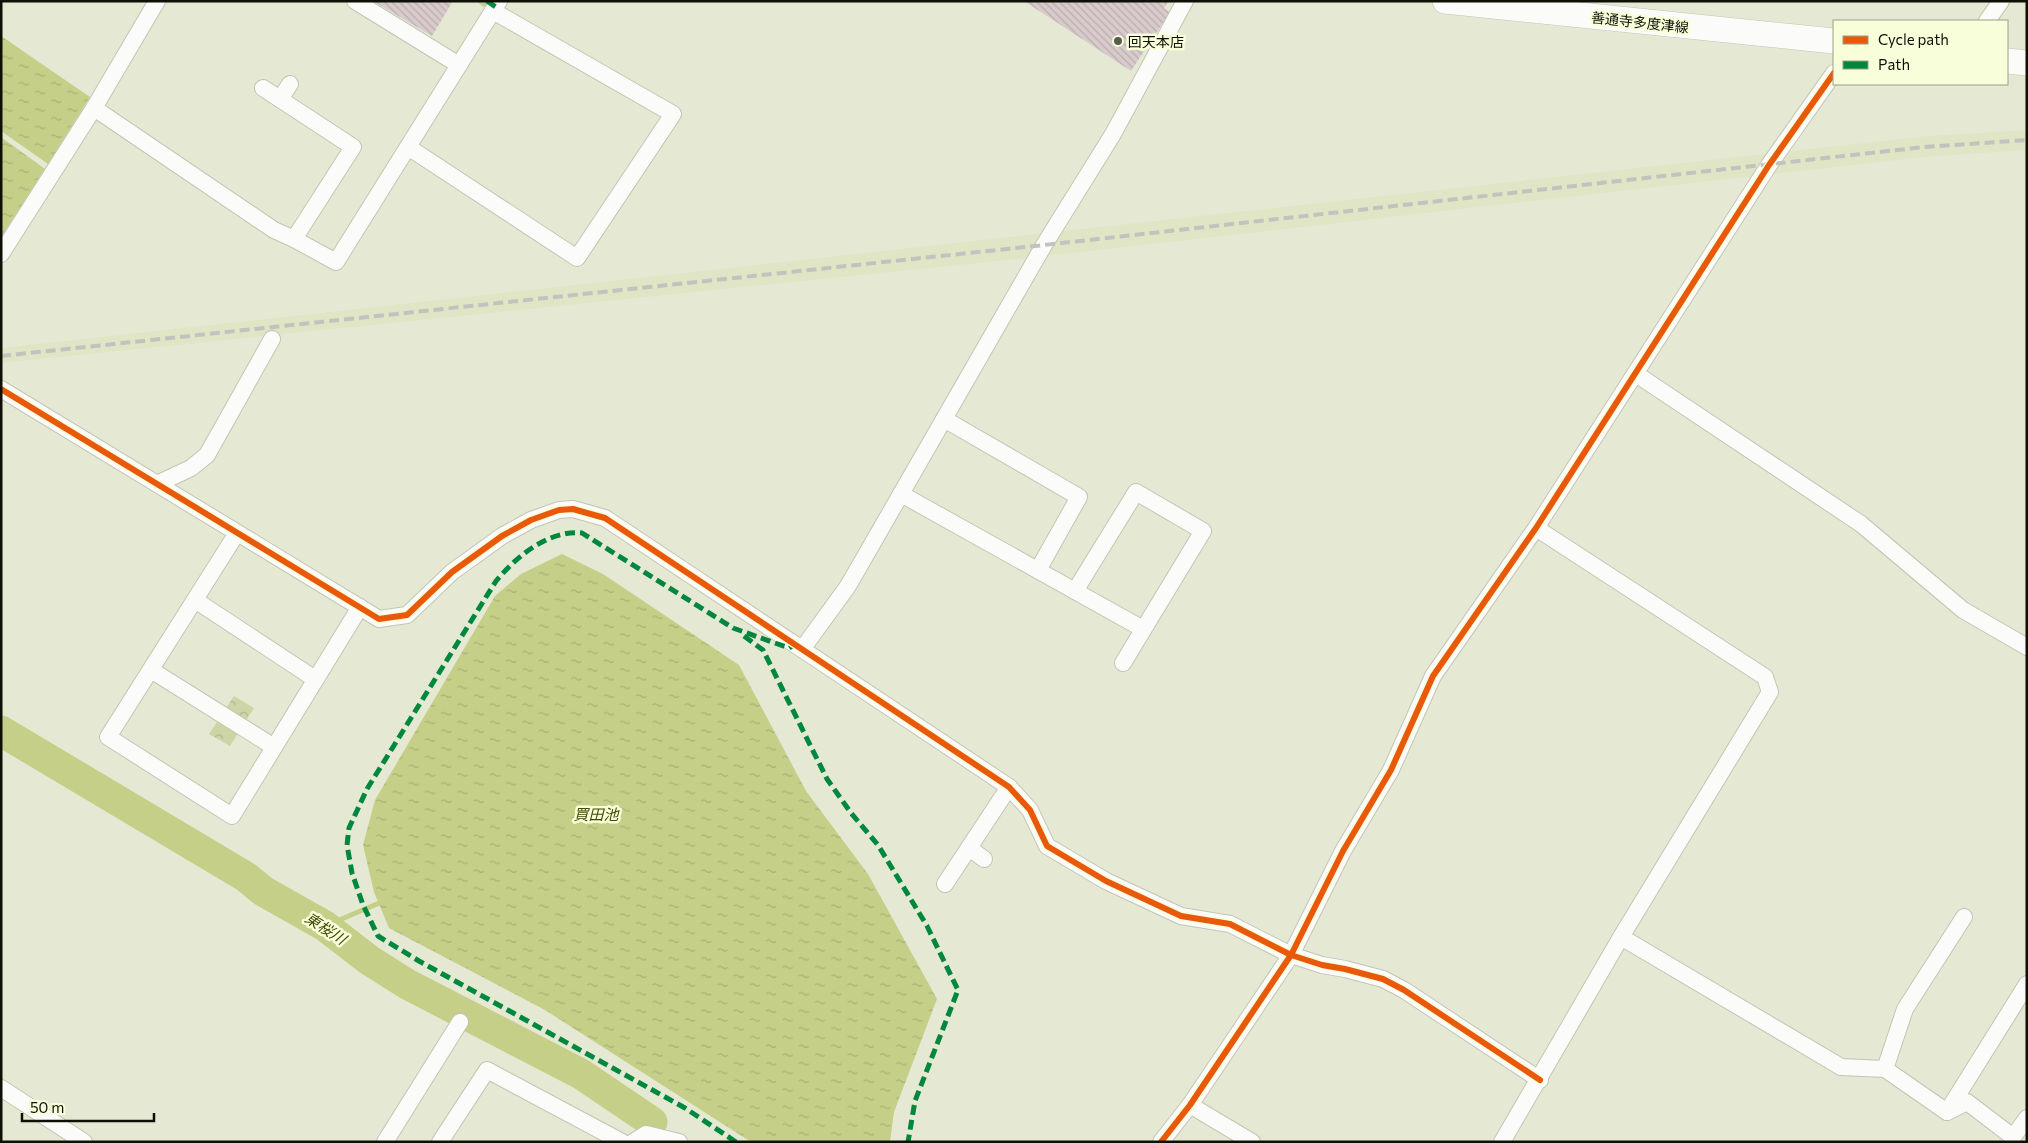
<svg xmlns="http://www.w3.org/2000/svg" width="2028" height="1143" font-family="Commissioner,'Noto Sans JP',sans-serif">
	<defs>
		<pattern id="park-crowns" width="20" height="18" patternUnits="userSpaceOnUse" patternTransform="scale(1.25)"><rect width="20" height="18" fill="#cdd5a7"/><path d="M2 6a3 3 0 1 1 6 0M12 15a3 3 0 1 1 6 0" fill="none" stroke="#afb68e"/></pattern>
		<pattern id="water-ripples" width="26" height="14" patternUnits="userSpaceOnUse" patternTransform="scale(1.25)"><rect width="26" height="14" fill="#c5cf88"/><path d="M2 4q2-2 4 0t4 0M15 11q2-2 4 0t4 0" fill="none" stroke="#a8b174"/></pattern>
		<pattern id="building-back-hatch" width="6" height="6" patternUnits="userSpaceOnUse" patternTransform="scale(1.25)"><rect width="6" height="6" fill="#d9cbcb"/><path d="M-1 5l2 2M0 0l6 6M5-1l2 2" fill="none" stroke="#b9adad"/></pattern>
	</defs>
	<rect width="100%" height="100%" fill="#e5e9d4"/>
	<!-- built -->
	<polygon fill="#e0e6c5" points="2027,130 2027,150 1924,157 1037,257 1,363 1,348 1927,136"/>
	<!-- park -->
	<polygon fill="url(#park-crowns)" points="234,696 254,708 230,746 209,734"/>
	<!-- water -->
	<g fill="url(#water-ripples)">
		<polygon points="1,36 90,97 48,164 1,131"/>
		<polygon points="1,137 45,169 1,237"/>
		<polygon points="562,554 603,574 739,665 806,791 868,874 937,999 894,1112 890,1142 751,1142 545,1010 389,928 374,892 363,845 375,800 495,596 521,574"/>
	</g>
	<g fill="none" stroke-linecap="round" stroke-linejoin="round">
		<!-- stream -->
		<g stroke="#c5cf88" stroke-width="5">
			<polyline points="480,1 484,4"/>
			<polyline points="325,926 384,901"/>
		</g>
		<!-- river -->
		<polyline stroke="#c5cf88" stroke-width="31" points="1,731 246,877 263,891 325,926 369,960 407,984 581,1074 652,1122"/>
	</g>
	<!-- building -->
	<g fill="url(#building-back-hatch)">
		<polygon points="373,1 453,1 432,36"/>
		<polygon points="1024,1 1169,1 1164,8 1170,12 1131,71"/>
	</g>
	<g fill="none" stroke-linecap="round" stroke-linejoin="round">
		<!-- minor casing -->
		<g stroke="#c2c5b4" stroke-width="18">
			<g id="minor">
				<polyline points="355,1 459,65"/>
				<polyline points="1987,21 2001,1"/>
				<polyline points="263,88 353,147 294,239 336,262 499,1"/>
				<polyline points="280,99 290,84"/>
				<polyline points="94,108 274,230 294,239"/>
				<polyline points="408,147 577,258 673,114 493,11"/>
				<polyline points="1,254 94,108 157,1"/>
				<polyline points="1636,374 1861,524 1963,610 2027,647"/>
				<polyline points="1,389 379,619 407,615 452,572 502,536 531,520 559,510 573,509 605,518 1009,787 1030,810 1047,846 1106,881 1181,916 1230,924 1291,955 1322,965 1345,969 1383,979 1404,990 1540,1080"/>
				<polyline points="944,419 1079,497 1038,570"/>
				<polyline points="157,484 191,468 207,455 272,339"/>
				<polyline points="901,494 1143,629"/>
				<polyline points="237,533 108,737 232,816 360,607"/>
				<polyline points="1075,591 1136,492 1203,531 1123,663"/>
				<polyline points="195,600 315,679"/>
				<polyline points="803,648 848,586 1044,245 1113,134 1185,1"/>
				<polyline points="151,670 274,747"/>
				<polyline points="969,848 984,859"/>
				<polyline points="945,884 1009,787"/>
				<polyline points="1621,937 1841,1067 1885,1069 1947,1112 1967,1102 2013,1137 2027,1118"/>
				<polyline points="1885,1069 1905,1009 1964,917"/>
				<polyline points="1,1088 84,1142"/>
				<polyline points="1190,1105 1252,1142"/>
				<polyline points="1947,1112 2027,984"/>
				<polyline points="385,1142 460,1022"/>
				<polyline points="440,1142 487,1070 622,1142"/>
				<polyline points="633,1142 646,1134 679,1142"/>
				<polyline points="1161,1142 1190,1105 1291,955 1343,851 1391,770 1433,676 1536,528 1769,165 1834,73"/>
				<polyline points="1502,1142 1621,937 1770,692 1765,677 1536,528"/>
			</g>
		</g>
		<!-- primary casing -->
		<g stroke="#c2c5b4" stroke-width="26">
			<g id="primary">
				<polyline points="1445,1 1834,41"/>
				<polyline points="2007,61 2027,63"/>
			</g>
		</g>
		<!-- minor -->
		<use href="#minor" stroke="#fbfcf9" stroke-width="16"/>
		<!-- primary -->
		<use href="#primary" stroke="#fbfcf9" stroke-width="25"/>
		<!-- rail -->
		<polyline stroke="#c2c3be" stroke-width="4" stroke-dasharray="10 5" stroke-linecap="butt" points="1,356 1044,245 1924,147 2027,140"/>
		<!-- quiet -->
		<g stroke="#00873e" stroke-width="5" stroke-dasharray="10 5" stroke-linecap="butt">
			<polyline points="487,1 496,7"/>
			<polyline points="744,636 763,650 827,779 851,813 878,845 927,926 958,990 915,1101 908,1142"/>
			<path d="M736 1142 685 1108 419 961 378 936 363 905 352 873 347 845 349 828 367 789 496 581C517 556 548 530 582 533L733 628 789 648 794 645"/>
		</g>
		<!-- cycleway casing -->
		<g stroke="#f7fed9" stroke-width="9">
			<g id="cycleway">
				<polyline points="1,389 379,619 407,615 452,572 502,536 531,520 559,510 573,509 605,518 1009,787 1030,810 1047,846 1106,881 1181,916 1230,924 1291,955 1322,965 1345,969 1383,979 1404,990 1540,1080"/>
				<polyline points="1161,1142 1190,1105 1291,955 1343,851 1391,770 1433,676 1536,528 1769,165 1834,73"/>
			</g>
		</g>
		<!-- cycleway -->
		<use href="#cycleway" stroke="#e8590c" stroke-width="6"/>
	</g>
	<!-- markers -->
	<circle fill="#5a5c4d" stroke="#f7fed9" stroke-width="2" cx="1118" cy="41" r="5"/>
	<g text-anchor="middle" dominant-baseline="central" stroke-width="5" stroke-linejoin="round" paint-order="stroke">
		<!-- street labels -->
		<g font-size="14" fill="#0f1005" stroke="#f7fed9">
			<text transform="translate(1640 22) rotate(6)">善通寺多度津線</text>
		</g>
		<!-- poi labels -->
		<g font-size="14" fill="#0f1005" stroke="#f7fed9" text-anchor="start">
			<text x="1128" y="41">回天本店</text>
		</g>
		<!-- water labels -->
		<g font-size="15" font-style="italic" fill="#434a00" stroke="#f7fed9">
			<text x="596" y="814">買田池</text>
			<text transform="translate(326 928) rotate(33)">東桜川</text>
		</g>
	</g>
	<!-- border -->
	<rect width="2028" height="1143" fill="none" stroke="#0f1005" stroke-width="5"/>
	<!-- legend -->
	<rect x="1833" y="20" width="175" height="65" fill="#f7fed9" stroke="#9a9f84"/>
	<rect x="1843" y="36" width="25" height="8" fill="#e8590c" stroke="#9a9f84"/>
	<text x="1878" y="45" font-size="15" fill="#0f1005">Cycle path</text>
	<rect x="1843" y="61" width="25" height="8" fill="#00873e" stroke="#9a9f84"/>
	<text x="1878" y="70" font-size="15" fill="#0f1005">Path</text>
	<!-- scale -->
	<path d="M22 1113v8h132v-8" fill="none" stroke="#0f1005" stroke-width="2.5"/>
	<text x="30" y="1113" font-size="15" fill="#0f1005" stroke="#f7fed9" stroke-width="4" paint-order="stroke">50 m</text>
</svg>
